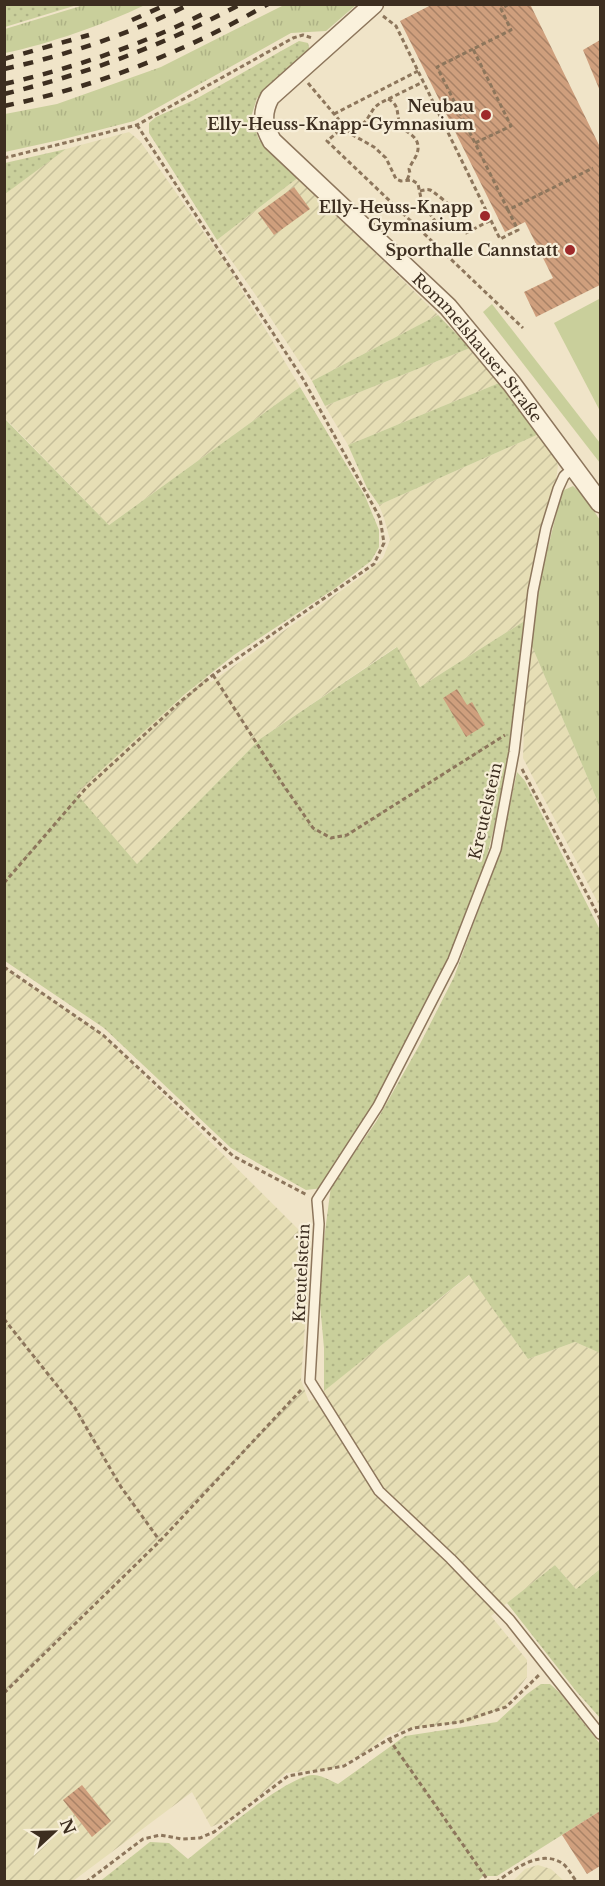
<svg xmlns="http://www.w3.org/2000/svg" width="605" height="1886" font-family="'Libre Baskerville',serif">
	<defs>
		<pattern id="farmland-furrows" width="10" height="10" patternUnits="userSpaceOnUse" patternTransform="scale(1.5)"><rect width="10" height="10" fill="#e6deb5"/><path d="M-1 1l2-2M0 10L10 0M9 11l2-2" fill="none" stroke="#c6bf9b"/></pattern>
		<pattern id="grass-tufts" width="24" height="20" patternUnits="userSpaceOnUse" patternTransform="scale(1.5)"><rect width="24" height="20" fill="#c9cf9b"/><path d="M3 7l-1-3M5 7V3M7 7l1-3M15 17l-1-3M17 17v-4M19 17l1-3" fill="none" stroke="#aeb285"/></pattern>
		<pattern id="garden-dots" width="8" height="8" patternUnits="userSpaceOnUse" patternTransform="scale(1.5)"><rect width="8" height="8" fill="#c9cf9b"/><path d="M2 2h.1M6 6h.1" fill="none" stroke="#aeb285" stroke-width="1.8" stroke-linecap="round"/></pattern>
		<pattern id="building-back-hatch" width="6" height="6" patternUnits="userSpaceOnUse" patternTransform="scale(1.5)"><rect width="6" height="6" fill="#cf9f7d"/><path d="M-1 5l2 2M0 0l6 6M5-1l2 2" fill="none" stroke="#a98266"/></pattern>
	</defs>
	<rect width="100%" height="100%" fill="#f0e4c8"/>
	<!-- farmland -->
	<g fill="url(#farmland-furrows)">
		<polygon points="129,132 140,141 228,267 300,387 109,525 5,418 4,194 66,149"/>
		<polygon points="299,177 438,315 312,381 255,294 217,240"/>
		<polygon points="470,348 499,383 348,445 325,406"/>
		<polygon points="539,434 555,455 558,465 556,481 539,541 526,620 420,687 396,647 260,739 137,864 75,793 113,757 206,677 211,682 365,574 383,558 390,540 384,518 379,505"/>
		<polygon points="531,644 600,807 600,907 523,758 525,697"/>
		<polygon points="4,967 103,1035 311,1242 301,1380 309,1402 470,1275 528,1359 575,1342 600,1353 600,1569 576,1589 555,1565 491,1616 527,1660 527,1677 505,1706 473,1721 407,1729 388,1735 369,1750 336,1768 286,1773 232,1818 211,1827 192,1792 73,1881 5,1881"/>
		<polygon points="538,1865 551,1869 564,1881 513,1881 525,1869"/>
	</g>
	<!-- grass -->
	<g fill="url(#grass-tufts)">
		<path d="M84 5H145C105 24 49 44 5 53V29Z"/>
		<polygon points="284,5 356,5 326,31 291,33 134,121 64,139 5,152 5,114 57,104 161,67"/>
		<polygon points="573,486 583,495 600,520 600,807 531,644 535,600 562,491"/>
	</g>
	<!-- garden -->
	<g fill="url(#garden-dots)">
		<polygon points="4,5 5,4 77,5 5,27"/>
		<polygon points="299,41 308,43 310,52 257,98 251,117 259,140 299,177 217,240 149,133 149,123 156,117 194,100"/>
		<polygon points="66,149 5,194 5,163"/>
		<polygon points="438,315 470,348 325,406 312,381"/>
		<polygon points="499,383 539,434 379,505 367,488 348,445"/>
		<polygon points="300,387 365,496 379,530 379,547 371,561 334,589 234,655 185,694 76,793 137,864 260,739 397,647 420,687 526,620 507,775 486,860 462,932 368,1115 323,1188 306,1190 231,1148 104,1028 5,961 4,418 109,525"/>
		<polygon points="517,772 525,781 600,930 600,1353 575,1342 528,1359 469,1275 324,1391 324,1348 320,1304 323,1247 331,1186 376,1122 420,1044 454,977 500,851"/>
		<polygon points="555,1565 576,1589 600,1569 600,1718 576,1691 507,1603"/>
		<path d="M541 1684H550L560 1693 600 1744V1811L497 1876H483L478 1881 99 1882 150 1842 169 1843 188 1859C213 1839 284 1778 312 1775 320 1774 331 1781 338 1784L405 1736 497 1722 527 1694Z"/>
	</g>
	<!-- pitch -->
	<g fill="#c9cf9b">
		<polygon points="599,299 600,303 600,411 554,323"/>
		<polygon points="492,304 600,443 600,463 483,312"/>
	</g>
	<!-- building -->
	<g fill="url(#building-back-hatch)">
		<polygon points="433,4 530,4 600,147 600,285 536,317 524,292 553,278 525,222 505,232 400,21"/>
		<polygon points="600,40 600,91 583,50"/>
		<polygon points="294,187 310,209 274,235 258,213"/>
		<polygon points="457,689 467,705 472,702 485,725 466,737 443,698"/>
		<polygon points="82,1785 111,1821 92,1837 63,1800"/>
		<polygon points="600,1811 600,1866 587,1874 562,1835"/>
	</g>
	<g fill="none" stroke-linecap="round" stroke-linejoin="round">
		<!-- service casing -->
		<g stroke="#8d765c" stroke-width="12">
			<polyline id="service" points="574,467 564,476 558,489 546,528 533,591 514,752 496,849 453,960 378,1106 317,1200 319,1224 310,1381 379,1491 451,1559 510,1620 600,1734"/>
		</g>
		<!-- minor casing -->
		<g stroke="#8d765c" stroke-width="21">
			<g id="minor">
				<path id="s1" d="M374 4 270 97C261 114 263 125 272 141L448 307 512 384 600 503"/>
			</g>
		</g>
		<!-- path -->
		<g stroke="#8d765c" stroke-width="3" stroke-dasharray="4.5 3" stroke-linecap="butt">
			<polyline points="383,16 396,26 500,239 518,230 508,210 593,168"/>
			<polyline points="473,49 437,67 475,143"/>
			<polyline points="308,83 351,134 374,147 386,158 396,179 401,181 412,180 418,184 422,203 438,225 451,226 466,233 491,220"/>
			<path d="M388 99C400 105 396 113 400 124 404 133 417 134 418 146 419 155 412 161 409 169L410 173 407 180"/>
			<polyline points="334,114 418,71"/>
			<polyline points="345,126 327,141 523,328"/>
			<polyline points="351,134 366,121 374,108 380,103 423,82"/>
			<polyline points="4,158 137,125 293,38 303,35 312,38"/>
			<path d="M420 191C424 190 427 189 430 190 433 191 452 206 453 210 453 215 451 220 451 225"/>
			<polyline points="508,210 475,143 511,126 473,49 511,30 501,9 509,4"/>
			<polyline points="213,675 282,783 313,828 331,838 347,835 505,735"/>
			<polyline points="522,769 600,919"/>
			<polyline points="4,883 86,788 180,702 213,675 374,564 384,543 380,518 303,379 137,125"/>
			<polyline points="4,967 103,1035 233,1156 307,1195"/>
			<polyline points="4,1319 75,1408 121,1487 160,1541"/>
			<polyline points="4,1693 160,1541 301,1390"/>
			<polyline points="389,1739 489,1882"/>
			<polyline points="86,1882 143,1839 160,1835 182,1839 200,1838 214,1832 288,1776 344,1766 389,1739 413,1728 460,1722 506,1707 539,1675"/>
			<path d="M496 1882C514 1870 539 1849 562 1863 567 1866 572 1876 577 1882"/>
		</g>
		<!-- service -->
		<use href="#service" stroke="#faf1dc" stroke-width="9"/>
		<!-- minor -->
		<use href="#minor" stroke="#faf1dc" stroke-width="18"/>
		<!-- rail -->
		<g stroke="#3d2e20" stroke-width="4.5" stroke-dasharray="10 10" stroke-linecap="butt">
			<polyline points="132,20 168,4"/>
			<polyline points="4,59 89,35"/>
			<path d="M4 69C68 55 132 33 190 4"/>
			<path d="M4 84C74 68 141 45 205 13"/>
			<path d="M4 94C87 74 166 44 241 4"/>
			<path d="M4 106C96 87 187 51 268 4"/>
		</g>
	</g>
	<!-- markers -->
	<g fill="#9e2a2b" stroke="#f7eed8" stroke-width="2">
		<circle cx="486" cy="115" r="6"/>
		<circle cx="485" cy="216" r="6"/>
		<circle cx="570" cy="250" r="6"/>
	</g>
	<g text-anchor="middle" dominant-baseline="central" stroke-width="4.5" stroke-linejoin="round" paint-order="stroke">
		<!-- poi labels -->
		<g font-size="16" font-weight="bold" fill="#3d2e20" stroke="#f7eed8" text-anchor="end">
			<text x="474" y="106">Neubau<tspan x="474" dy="18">Elly-Heuss-Knapp-Gymnasium</tspan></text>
			<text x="473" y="207">Elly-Heuss-Knapp<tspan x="473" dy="18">Gymnasium</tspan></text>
			<text x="558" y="250">Sporthalle Cannstatt</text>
		</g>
		<!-- street labels -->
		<g font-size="16" fill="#3d2e20" stroke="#f7eed8">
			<text stroke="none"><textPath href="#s1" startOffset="478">Rommelshauser Straße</textPath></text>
			<text transform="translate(485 811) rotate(-77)">Kreutelstein</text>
			<text transform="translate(301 1273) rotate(-87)">Kreutelstein</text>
		</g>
	</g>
	<!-- border -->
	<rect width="605" height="1886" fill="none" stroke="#3d2e20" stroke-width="12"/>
	<!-- north arrow -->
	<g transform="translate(54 1832) rotate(68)" stroke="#f7eed8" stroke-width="4.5" paint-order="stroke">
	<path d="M0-4.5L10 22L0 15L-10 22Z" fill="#3d2e20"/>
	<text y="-9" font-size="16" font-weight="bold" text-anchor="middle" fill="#3d2e20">N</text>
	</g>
</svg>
